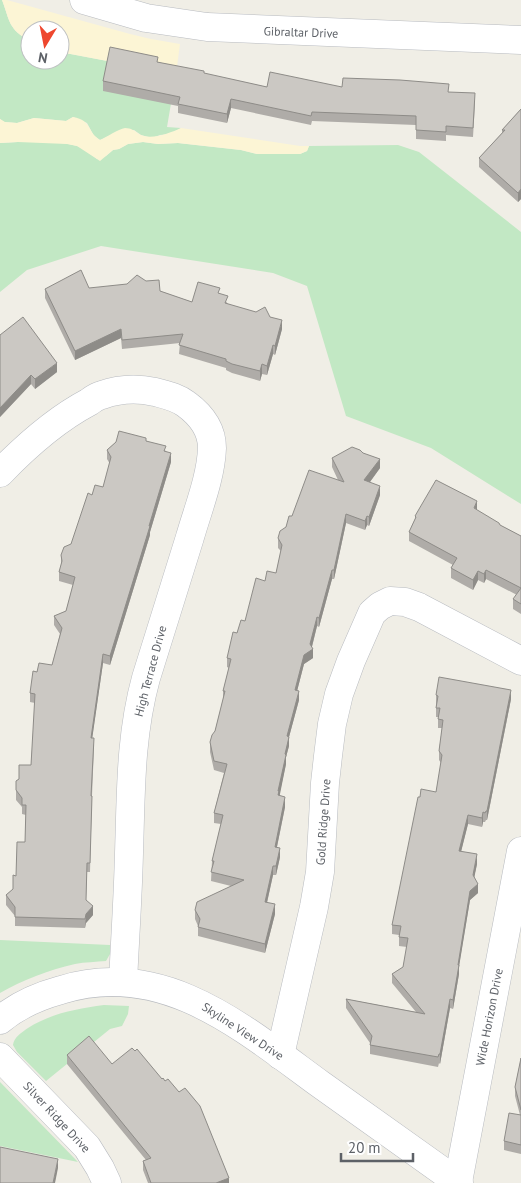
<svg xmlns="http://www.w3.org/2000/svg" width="521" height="1183" font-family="'PT Sans',sans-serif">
	<rect width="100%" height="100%" fill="#f0eee6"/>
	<!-- green -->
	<g fill="#c2e8c4">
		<path d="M0 0H2C10 21 8 29 30 41V60H60V52L176 74 167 127 181 128 170 134 160 135 152 138 141 135 134 130 115 133 100 140 94 136 87 123 73 117 66 121 34 118 17 123 4 122 0 119Z"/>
		<path d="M18 142C33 142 63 141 77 146 84 148 91 154 97 159L106 156 113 150 119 149 128 144 143 142 158 144 178 143 241 150 257 154H300L307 151 309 146 398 145 419 152 521 232V504L431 448 346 416 307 286 273 273 101 246 27 270 0 292V143Z"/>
		<path d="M0 940 110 945V954L106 961C96 962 85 962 75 964 48 970 23 980 0 993Z"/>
		<path d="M104 1005 129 1006 128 1014 122 1026 110 1029 46 1081 17 1052 13 1045C14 1037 21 1033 28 1028 52 1013 76 1009 104 1005Z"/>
		<polygon points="0,1082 78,1162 0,1146"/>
	</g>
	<!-- sand -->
	<g fill="#fcf5d5">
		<path d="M2 0H7L130 34 151 39 180 44 176 74 60 52V30H30V41C8 29 10 21 2 0Z"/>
		<path d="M73 117C93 121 86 131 100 140 107 137 118 129 125 128 131 128 135 131 139 134 150 141 170 133 181 128L300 146H309L307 151 300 154H257L241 150 178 143 158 144 143 142 128 144 119 149 113 150 100 161 77 146 67 144 18 142 0 143V119L5 122 17 123 34 118 66 121Z"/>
	</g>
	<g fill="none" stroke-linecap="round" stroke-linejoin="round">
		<!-- street casing -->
		<g stroke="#b8bbc0" stroke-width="29">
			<g id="street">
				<polyline points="84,0 146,18 207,27 521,40"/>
				<path d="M0 473C26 446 55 420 89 402 93 399 97 396 102 395 119 389 137 388 155 392 166 395 177 397 186 404 201 415 212 429 212 448 211 477 198 509 190 537 175 584 161 631 146 678 130 736 131 793 129 853 128 896 125 939 123 982"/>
				<path d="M0 1020C18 1005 39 996 61 990 163 958 243 1028 320 1084 366 1117 412 1150 459 1183"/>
				<polyline points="280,1055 314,907 320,872 325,783 328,756 332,724 339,694 351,661 372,613 380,606 390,601 405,602 419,607 521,661"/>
				<polyline points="0,1057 87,1147 100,1168 107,1183"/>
				<polyline points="458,1182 521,851"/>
			</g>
		</g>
		<!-- street -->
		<use href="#street" stroke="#fff" stroke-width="28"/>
	</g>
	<!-- wall -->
	<g fill="#afaca8">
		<polygon points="158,62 204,74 267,87 342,87 449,92 475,103 473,137 446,135 446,141 416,139 416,125 312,121 311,125 231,108 227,123 178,113 178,106 103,91 103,81"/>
		<polygon points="521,109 521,199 518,202 479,167 479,158 502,133 502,130"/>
		<polygon points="89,288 160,291 192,302 220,294 228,304 270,317 282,329 275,355 273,354 267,375 262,374 260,381 232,373 226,370 226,368 179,354 180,343 122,349 121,338 75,360 45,298 45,289"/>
		<polygon points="0,335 57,372 35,389 31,384 0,417"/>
		<polygon points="146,441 166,451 171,462 150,532 150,535 110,665 103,663 92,738 94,747 92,796 90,872 87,872 86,900 93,915 86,923 85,928 15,926 15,916 6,905 6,895 13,889 25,842 26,815 22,814 22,807 16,800 16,781 19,779 31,765 35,703 30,702 30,693 37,672 52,665 60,634 54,625 54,616 66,611 73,585 59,581 59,572 61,565 61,555 71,544 92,495 103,487 110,464 107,459 107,450 116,442"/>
		<polygon points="363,453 380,468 370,482 380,495 369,526 367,525 365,530 346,523 334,579 332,579 319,627 317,626 312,647 313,658 304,664 297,691 299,700 289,737 289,746 286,757 286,764 279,796 285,807 277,847 280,857 276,875 273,875 267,903 275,914 265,953 198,936 198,926 195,919 195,910 231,886 211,881 212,861 221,824 214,823 214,813 224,773 214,770 210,752 210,742 215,731 223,700 223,691 229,668 227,667 227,658 237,633 245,621 265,581 276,573 281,551 278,548 278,538 286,527 292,516 338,480 332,467 332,458"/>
		<polygon points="477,510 500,525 521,536 521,614 513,609 513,599 517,595 486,579 484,583 478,580 473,590 451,578 451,568 453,565 409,541 409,532 415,519 415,516"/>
		<polygon points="436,695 511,699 487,820 486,820 485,822 483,822 482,827 468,824 461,851 477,864 474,877 478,893 470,900 459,965 459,974 453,1009 450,1008 440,1064 439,1063 438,1067 370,1054 370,1043 346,1008 346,999 416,1012 392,983 392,974 403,967 407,947 399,946 399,935 392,934 392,925 420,797 436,792 441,763 439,760 439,751 442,728 438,728 438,717 436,717"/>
		<polygon points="67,1055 112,1064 229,1183 148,1183 143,1170 143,1161 146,1160 67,1064"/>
		<polygon points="521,1058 521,1154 504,1150 504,1141 520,1115 515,1096 515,1087"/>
	</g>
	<!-- shaded-wall -->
	<g fill="#8e8c88">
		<polygon points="231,99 231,108 227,123 227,114"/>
		<polygon points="521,189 521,199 518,202 518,193"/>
		<polygon points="282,320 282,329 275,355 275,346"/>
		<polygon points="121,329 121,338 75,360 75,351"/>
		<polygon points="273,345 273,354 267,375 267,366"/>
		<polygon points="57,363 57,372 35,389 35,379"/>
		<polygon points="262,364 262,374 260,381 260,371"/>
		<polygon points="31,375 31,384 0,417 0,408"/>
		<polygon points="171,453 171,462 150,532 150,535 110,665 110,656"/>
		<polygon points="380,459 380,468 364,490 364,480"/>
		<polygon points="380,486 380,495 369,526 369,517"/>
		<polygon points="477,501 477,510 474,508"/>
		<polygon points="346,514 346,523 334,579 334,570"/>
		<polygon points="367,516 367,525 365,530 365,521"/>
		<polygon points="332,570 332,579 319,627 319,618"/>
		<polygon points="486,570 486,579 484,583 484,574"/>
		<polygon points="478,571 478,580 473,590 473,580"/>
		<polygon points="317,617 317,626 311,650 313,649 313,658 304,664 295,699 295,690 304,655 310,644"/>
		<polygon points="103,654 103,663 91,747 91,738"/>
		<polygon points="511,690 511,699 487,820 487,811"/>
		<polygon points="299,691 299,700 289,737 289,746 286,757 286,764 278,804 278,791 285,754 287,736"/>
		<polygon points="285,797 285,807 275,856 275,847"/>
		<polygon points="483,812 483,822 482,827 482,818"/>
		<polygon points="468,815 468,824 459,860 459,851"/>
		<polygon points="280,848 280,857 276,875 276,866"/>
		<polygon points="477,854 477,864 473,884 473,875"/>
		<polygon points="273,866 273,875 265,911 265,902"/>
		<polygon points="478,884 478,893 470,900 459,967 459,965 459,974 453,1009 453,1000 458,965 470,891"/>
		<polygon points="275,904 275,914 265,953 265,944"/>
		<polygon points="93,906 93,915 86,923 85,928 86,914"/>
		<polygon points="450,999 450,1008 440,1064 440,1054"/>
		<polygon points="58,1159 58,1168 55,1183 53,1183"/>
		<polygon points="229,1178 229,1183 216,1183"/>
	</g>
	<!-- building -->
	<g fill="#cbc8c3" stroke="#8e8c88">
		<polygon points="110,47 158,57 157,62 204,71 204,73 267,87 270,72 342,87 343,78 400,80 449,84 448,92 475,93 473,128 446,126 446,132 416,130 416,116 312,112 311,116 231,99 227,114 178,104 180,97 103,81"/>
		<polygon points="521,109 521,189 518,193 479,158 505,130 502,130"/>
		<polygon points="81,270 89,288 127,284 137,275 146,281 159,280 160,291 192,302 198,282 220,288 218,293 228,296 225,303 256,312 265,307 270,317 282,320 275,346 273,345 267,366 262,364 260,371 232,364 226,361 226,359 179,345 183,334 122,340 121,329 75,351 45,289"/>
		<polygon points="23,317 57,363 35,379 31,375 0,408 0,335"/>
		<polygon points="119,431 146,438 146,441 166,446 164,451 171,453 149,526 150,526 110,656 103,654 91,738 94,738 91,796 92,796 90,863 87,863 86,900 93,906 86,914 85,919 15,917 15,907 6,895 13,889 13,875 16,876 17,842 25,842 26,805 22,805 22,798 16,790 16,781 19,779 19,765 31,765 35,694 30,693 33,671 37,672 39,663 52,665 62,628 54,616 66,611 75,577 59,572 62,561 61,555 64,547 71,544 88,493 92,495 95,485 103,487 111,457 107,450 116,442"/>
		<polygon points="352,447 360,450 363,453 380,459 364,480 380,486 369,517 367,516 365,521 346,514 334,570 332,570 319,618 317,617 310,644 313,649 304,655 295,690 299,691 287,736 289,737 285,754 286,755 278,791 279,791 278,795 285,797 275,847 280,848 276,866 273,866 265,902 275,904 265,944 198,927 200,919 195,910 197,902 244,880 211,872 214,861 212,861 223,815 214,813 227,764 214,761 210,742 212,735 215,731 225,691 223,691 231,659 227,658 233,632 237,633 241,620 245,621 256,578 265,581 267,571 276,573 282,545 278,538 280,531 286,527 289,516 292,516 309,470 344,482 332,458"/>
		<polygon points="436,480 477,501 474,508 499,523 500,525 521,536 521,588 486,570 484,574 478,571 473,580 451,568 457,558 409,532 416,517 415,516"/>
		<polygon points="521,588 521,604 513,599"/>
		<polygon points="439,677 511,690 487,811 486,811 485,813 483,812 482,818 468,815 459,851 477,854 473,875 478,884 470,891 458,965 459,965 453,1000 450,999 440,1054 439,1054 438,1057 370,1045 372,1036 346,999 425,1014 392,974 403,967 408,938 399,937 401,926 392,925 418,797 420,797 421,789 436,792 442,755 439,751 443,720 438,719 440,708 436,708 438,696 436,695"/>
		<polygon points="89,1036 112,1064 132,1048 135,1051 137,1049 162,1079 163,1078 165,1081 168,1079 179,1092 185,1088 200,1106 229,1178 216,1183 151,1183 143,1161 151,1158 67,1055"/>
		<polygon points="521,1058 521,1110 515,1087"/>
		<polygon points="509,1113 521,1115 521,1145 504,1141"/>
		<polygon points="0,1147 58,1159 53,1183 0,1183"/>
	</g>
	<g text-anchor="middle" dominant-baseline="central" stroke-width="4" stroke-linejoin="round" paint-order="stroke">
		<!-- street labels -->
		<g font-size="12" fill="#5d6167" stroke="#fff">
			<text transform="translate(301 32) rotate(2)">Gibraltar Drive</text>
			<text transform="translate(150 671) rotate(-75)">High Terrace Drive</text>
			<text transform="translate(323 822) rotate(-86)">Gold Ridge Drive</text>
			<text transform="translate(489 1017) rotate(-79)">Wide Horizon Drive</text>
			<text transform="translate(243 1031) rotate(33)">Skyline View Drive</text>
			<text transform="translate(57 1117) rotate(47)">Silver Ridge Drive</text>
		</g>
	</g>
	<!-- north arrow -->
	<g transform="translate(45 45) rotate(190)"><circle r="24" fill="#ffffff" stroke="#bec0c2"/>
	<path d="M0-4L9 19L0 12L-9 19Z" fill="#ee472e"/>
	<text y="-8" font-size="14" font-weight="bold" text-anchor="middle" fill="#5d6167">N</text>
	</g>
	<!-- scale -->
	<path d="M341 1153v8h72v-8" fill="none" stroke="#5d6167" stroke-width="2.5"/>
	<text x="348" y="1153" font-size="15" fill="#5d6167" stroke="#ffffff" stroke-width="4" paint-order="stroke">20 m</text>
</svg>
